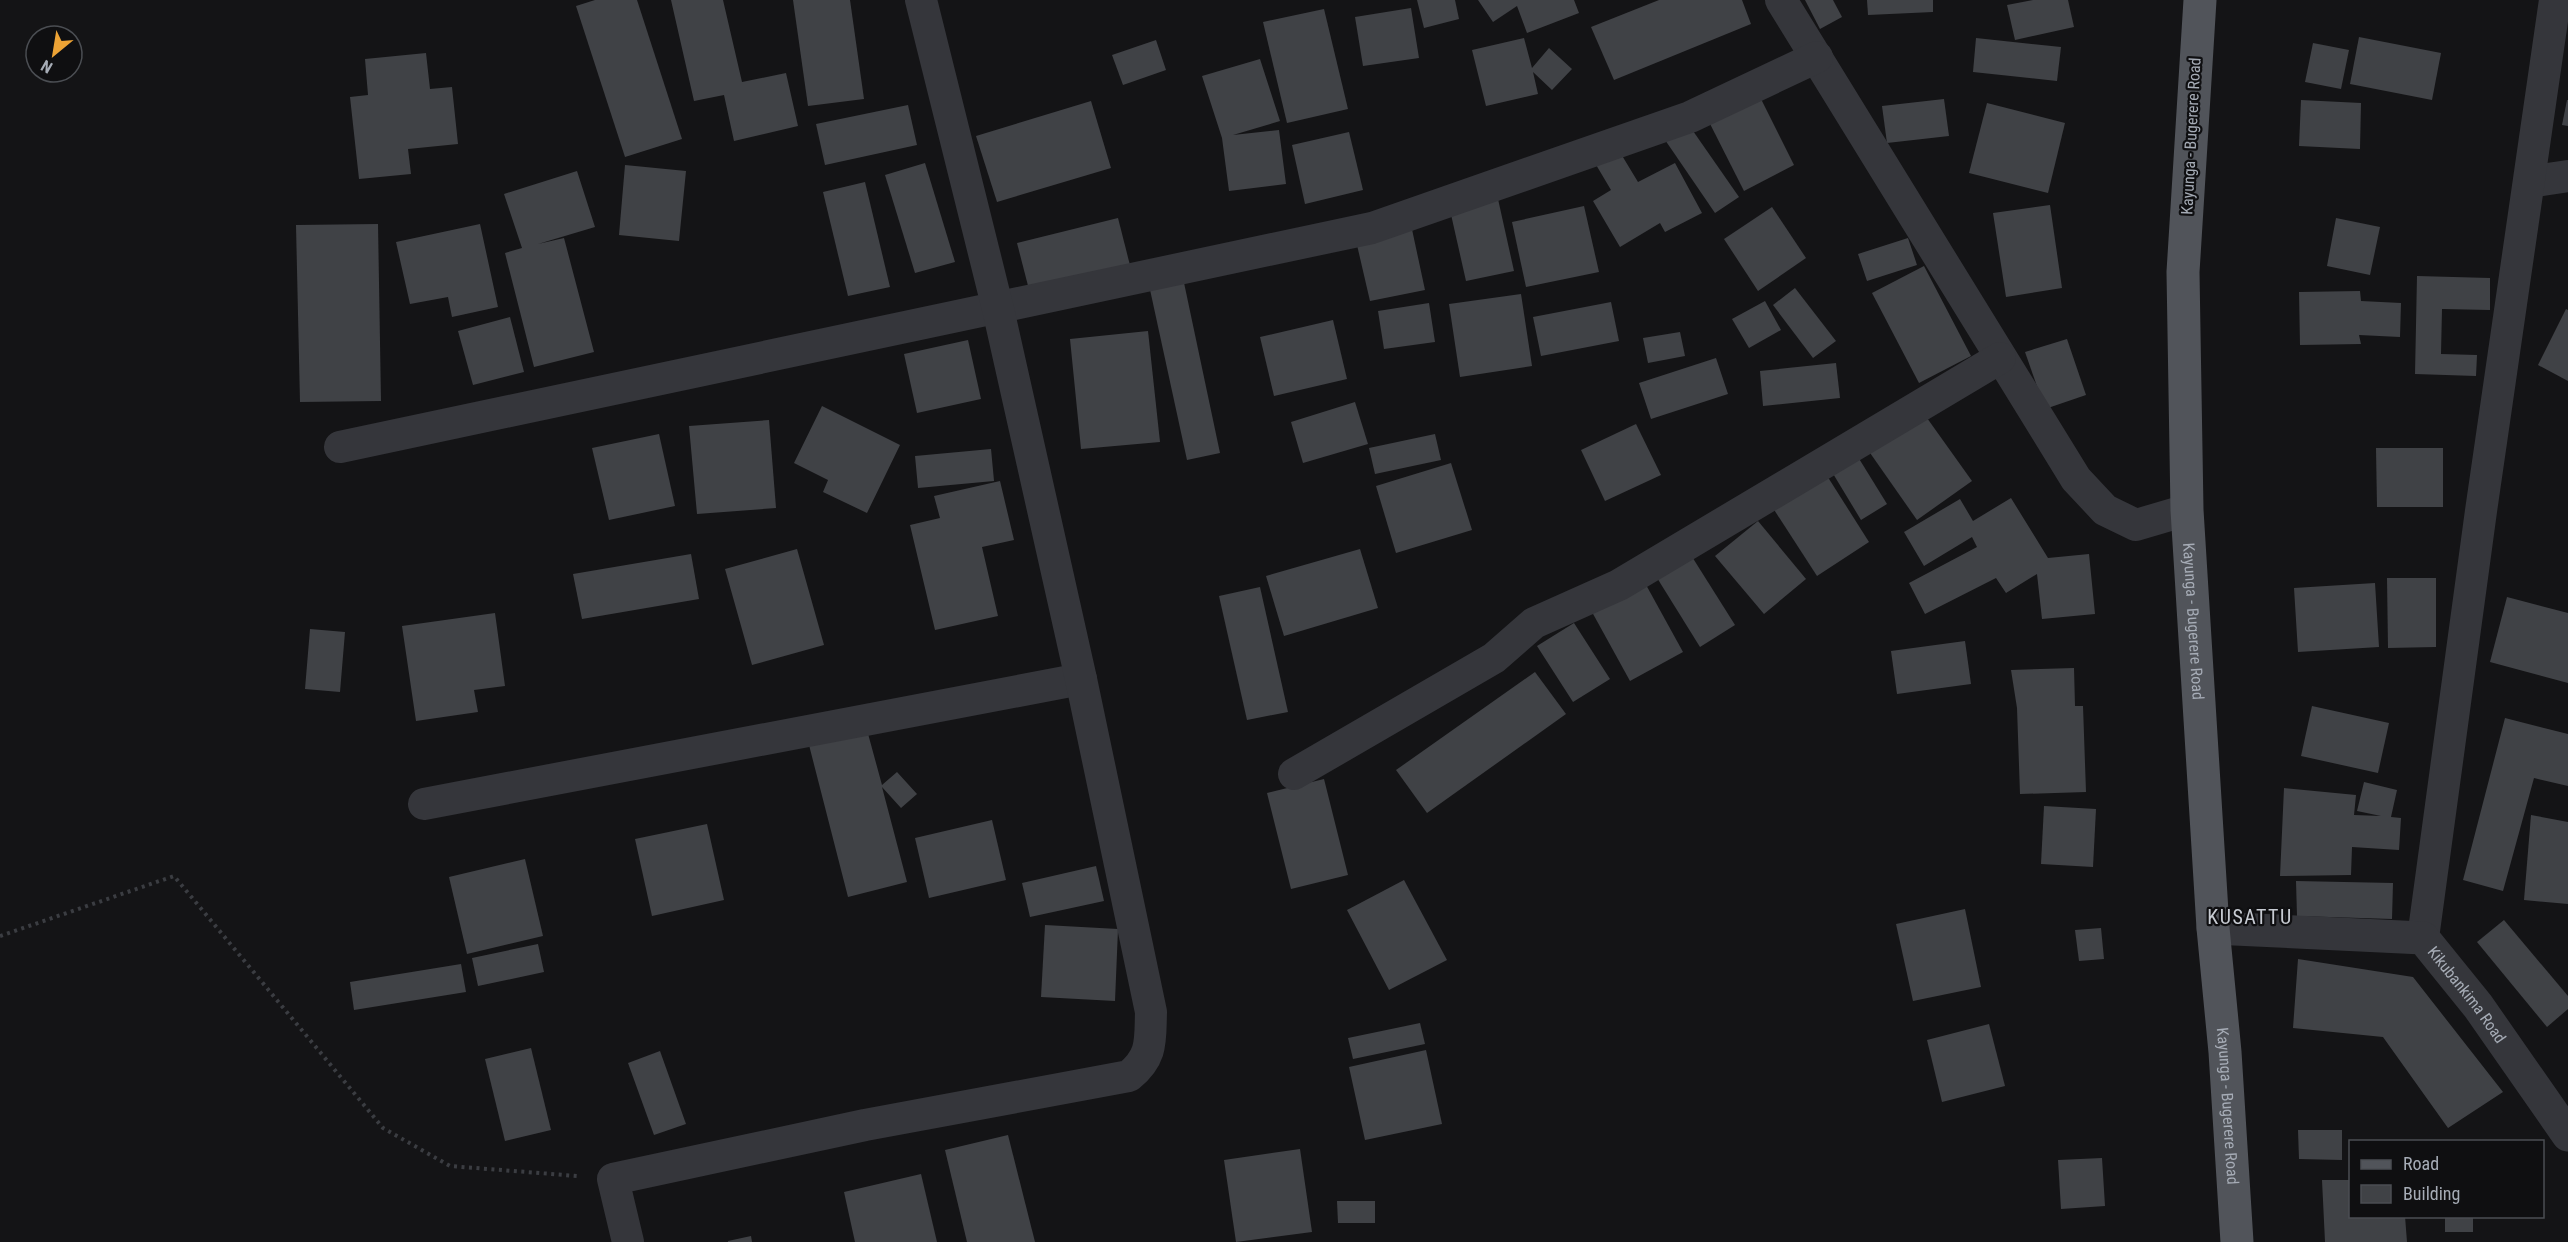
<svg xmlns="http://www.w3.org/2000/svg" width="2568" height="1242" font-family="'Roboto Condensed',sans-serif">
	<rect width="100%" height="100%" fill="#141416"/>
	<!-- building -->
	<g fill="#404246">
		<polygon points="595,0 637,0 682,139 625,157 576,6"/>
		<polygon points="671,0 723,0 742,82 786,73 798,126 734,141 724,95 694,101"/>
		<polygon points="793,0 850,0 864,99 808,106"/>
		<polygon points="1417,0 1455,0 1459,19 1424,28"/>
		<polygon points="1478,0 1574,0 1579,13 1527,33 1517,6 1493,22"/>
		<polygon points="1659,0 1742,0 1751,24 1614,80 1591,27"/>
		<polygon points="1805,0 1833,0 1842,17 1820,29"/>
		<polygon points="1867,0 1933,0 1933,12 1868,15"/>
		<polygon points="2033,0 2068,0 2074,27 2015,40 2007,5"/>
		<polygon points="1411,8 1419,58 1363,66 1355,17"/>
		<polygon points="1324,9 1348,109 1287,123 1263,22"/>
		<polygon points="2359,37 2441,53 2432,100 2350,84"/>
		<polygon points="1524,38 1532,68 1549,48 1572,69 1552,90 1533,72 1538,94 1486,106 1472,50"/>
		<polygon points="1976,38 2061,47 2057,81 1973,72"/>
		<polygon points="1156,40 1166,70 1123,85 1112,55"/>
		<polygon points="2313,43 2349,50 2341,89 2305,82"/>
		<polygon points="426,53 430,89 452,87 458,144 408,149 411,174 359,179 350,97 368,95 365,59"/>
		<polygon points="1260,59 1280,121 1233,135 1279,130 1286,184 1229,191 1222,138 1202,76"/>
		<polygon points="1753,83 1794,165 1744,191 1702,108"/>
		<polygon points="1944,99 1949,136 1887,143 1882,106"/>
		<polygon points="2301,100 2361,103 2360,149 2299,146"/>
		<polygon points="2567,100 2568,100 2568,126 2562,125"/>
		<polygon points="1091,101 1111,168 997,202 976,136"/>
		<polygon points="1987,103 2065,123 2048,193 1969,173"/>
		<polygon points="908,105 917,145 825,165 816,124"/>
		<polygon points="1684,118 1739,197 1715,213 1661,134"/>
		<polygon points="1349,132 1363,190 1305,204 1292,145"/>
		<polygon points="1615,144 1638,182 1675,163 1702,213 1665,232 1660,223 1620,247 1593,201 1611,190 1592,158"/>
		<polygon points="925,163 955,262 915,273 885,175"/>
		<polygon points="625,165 686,171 679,241 619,235"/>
		<polygon points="577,171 595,227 538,244 564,238 594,352 534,367 505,253 522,248 504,194"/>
		<polygon points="865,182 890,287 848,296 823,192"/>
		<polygon points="1498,199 1514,271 1466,281 1450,210"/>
		<polygon points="2050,205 2062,288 2006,297 1993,213"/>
		<polygon points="1584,206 1599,272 1526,287 1512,222"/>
		<polygon points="1772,207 1806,258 1758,291 1724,239"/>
		<polygon points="1118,218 1135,285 1034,309 1017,243"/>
		<polygon points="2336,218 2380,227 2370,275 2327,266"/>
		<polygon points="1410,220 1425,290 1370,301 1354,232"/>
		<polygon points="378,224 381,401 300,402 296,225"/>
		<polygon points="480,224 498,307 452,317 448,297 410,304 396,242"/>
		<polygon points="1908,238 1917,265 1867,281 1858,254"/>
		<polygon points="1924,266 1971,356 1919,383 1872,293"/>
		<polygon points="2417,276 2490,278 2490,310 2442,309 2441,354 2477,355 2476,376 2415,374"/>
		<polygon points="1183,278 1220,453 1187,460 1149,285"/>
		<polygon points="1795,288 1836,341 1813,358 1773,305"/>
		<polygon points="2360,291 2361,301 2401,303 2400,337 2359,335 2361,344 2300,345 2299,292"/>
		<polygon points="1521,294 1532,366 1460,377 1449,304"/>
		<polygon points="1765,301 1781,330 1749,348 1732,319"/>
		<polygon points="1611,302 1619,341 1541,356 1533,317"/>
		<polygon points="1429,303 1435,342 1384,349 1378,311"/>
		<polygon points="2566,309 2568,310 2568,381 2538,365"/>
		<polygon points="510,317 524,372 473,385 458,331"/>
		<polygon points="1333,320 1347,379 1274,396 1260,337"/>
		<polygon points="1148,331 1160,442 1081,449 1070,339"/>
		<polygon points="1680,332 1685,356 1648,363 1643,338"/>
		<polygon points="2067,339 2086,395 2045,409 2025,352"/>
		<polygon points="968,340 981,399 917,413 904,354"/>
		<polygon points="1716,358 1728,394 1651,419 1639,383"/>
		<polygon points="1836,363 1840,398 1763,406 1760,371"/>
		<polygon points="1355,402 1368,444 1303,463 1291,422"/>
		<polygon points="822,406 900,445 867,513 823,492 828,480 794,463"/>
		<polygon points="1922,411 1972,481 1917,520 1868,450"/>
		<polygon points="769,420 776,508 697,514 689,426"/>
		<polygon points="1636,424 1661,475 1605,501 1581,450"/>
		<polygon points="659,434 675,506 609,520 592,448"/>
		<polygon points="1435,434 1441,460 1375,474 1369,448"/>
		<polygon points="2376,448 2443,448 2443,507 2377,507"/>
		<polygon points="991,449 994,481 918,488 915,456"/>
		<polygon points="1858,457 1887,504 1861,520 1832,472"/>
		<polygon points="1451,463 1472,530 1396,553 1376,486"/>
		<polygon points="1824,471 1869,542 1817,576 1771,505"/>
		<polygon points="1000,481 1014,540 982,547 998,616 935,630 910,525 940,518 934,496"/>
		<polygon points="2011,498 2048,558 2089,554 2095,614 2042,619 2037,574 2006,593 1996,578 1925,614 1909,583 1977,547 1972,537 1924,566 1904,532 1960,499 1973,521"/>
		<polygon points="1758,521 1806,579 1764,614 1715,556"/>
		<polygon points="797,549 824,645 752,665 725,569"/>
		<polygon points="1360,549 1378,608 1284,636 1266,576"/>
		<polygon points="1689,552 1735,625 1700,647 1654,573"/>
		<polygon points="691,554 699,599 582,619 573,574"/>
		<polygon points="2387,578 2436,578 2436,647 2388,648"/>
		<polygon points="1645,583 1683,652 1630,681 1592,612"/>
		<polygon points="2375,583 2379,647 2298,652 2294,588"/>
		<polygon points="1260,587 1288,712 1247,720 1219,596"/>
		<polygon points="2507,597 2568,613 2568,683 2490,662"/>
		<polygon points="495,613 505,686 474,690 478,712 416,721 402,626"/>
		<polygon points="1574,623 1610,679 1573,702 1537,646"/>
		<polygon points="310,629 345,632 340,692 305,689"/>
		<polygon points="1965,641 1971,684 1897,694 1891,651"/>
		<polygon points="2074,668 2075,706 2083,706 2086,792 2020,794 2017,708 2011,670"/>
		<polygon points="1535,672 1566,714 1427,813 1396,770"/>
		<polygon points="2312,706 2389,723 2378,773 2301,756"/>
		<polygon points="2505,718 2568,734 2568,786 2534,778 2503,891 2463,880"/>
		<polygon points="867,730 882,785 897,772 917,794 901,808 882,787 907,882 848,897 809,745"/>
		<polygon points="1324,779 1348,875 1291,889 1267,793"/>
		<polygon points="2364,782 2397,790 2391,817 2401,818 2399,850 2352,847 2351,875 2280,876 2284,788 2356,795 2354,815 2381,816 2357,811"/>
		<polygon points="2044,806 2096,809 2093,867 2041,864"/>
		<polygon points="2531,815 2568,822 2568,904 2524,900"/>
		<polygon points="992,820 1006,880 929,898 915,838"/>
		<polygon points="707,824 724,900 652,916 635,839"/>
		<polygon points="525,859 543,936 467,954 449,877"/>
		<polygon points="1096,866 1104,901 1030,917 1022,883"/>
		<polygon points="1404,880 1447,960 1389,990 1347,910"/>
		<polygon points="2296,881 2393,883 2392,919 2297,916"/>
		<polygon points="1965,909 1981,987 1913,1001 1896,924"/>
		<polygon points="2504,920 2568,996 2568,1009 2547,1027 2477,942"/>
		<polygon points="1045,925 1118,929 1115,1001 1041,997"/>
		<polygon points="2101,928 2104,959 2079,961 2075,930"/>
		<polygon points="538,944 544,972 478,986 472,958"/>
		<polygon points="2298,959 2413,977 2503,1092 2448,1128 2383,1037 2293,1028"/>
		<polygon points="461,964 466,992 354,1010 350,982"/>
		<polygon points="1420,1023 1425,1044 1353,1059 1348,1038"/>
		<polygon points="1989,1024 2005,1086 1942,1102 1927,1040"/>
		<polygon points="531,1048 551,1130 505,1141 485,1059"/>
		<polygon points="1426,1050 1442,1124 1365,1140 1349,1067"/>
		<polygon points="660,1051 686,1124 654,1135 628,1063"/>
		<polygon points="2298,1130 2342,1130 2342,1160 2299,1159"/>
		<polygon points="1008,1135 1035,1242 967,1242 945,1150"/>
		<polygon points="1300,1149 1312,1232 1236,1242 1224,1160"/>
		<polygon points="2102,1158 2105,1206 2061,1209 2058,1160"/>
		<polygon points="921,1174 937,1242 855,1242 844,1192"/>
		<polygon points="2322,1180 2350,1180 2350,1216 2405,1216 2407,1242 2325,1242"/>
		<polygon points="1337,1201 1375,1201 1375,1223 1338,1223"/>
		<rect x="2445" y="1216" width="28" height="16"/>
		<polygon points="751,1236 752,1242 728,1242 728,1241"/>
	</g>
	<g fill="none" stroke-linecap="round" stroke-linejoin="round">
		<!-- path -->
		<polyline stroke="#3b3d42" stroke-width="4" stroke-dasharray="3 4.5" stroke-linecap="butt" points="0,936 174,876 383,1128 450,1166 577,1176"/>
		<!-- minor -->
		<g stroke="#35363b" stroke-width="32">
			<polyline points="1781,0 2076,479 2105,510 2136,525 2187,510"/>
			<polyline points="2529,182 2568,176"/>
			<polyline points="340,447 1372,228 1690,117 1817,57"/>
			<polyline points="1294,774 1494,658 1534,623 1619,585 2000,358"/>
			<polyline points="424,804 1081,679"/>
			<polyline points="2423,938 2481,511 2555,0"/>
			<path d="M628 1242 613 1179 865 1125 1129 1076C1153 1056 1150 1041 1151 1012L1081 679 998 309 921 0"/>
		</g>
		<!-- tertiary -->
		<path stroke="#35363b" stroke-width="33" id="s1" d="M2213 928 2423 938 2478 1006 2568 1135"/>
		<!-- primary -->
		<path stroke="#51545a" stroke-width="33" id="s2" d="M2200 0 2183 272 2187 510 2213 928 2225 1052 2237 1242"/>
	</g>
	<g text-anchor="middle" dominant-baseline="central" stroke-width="4.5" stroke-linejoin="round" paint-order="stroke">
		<!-- street labels -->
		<g font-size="16" fill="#a6acb6" stroke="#0f0f11">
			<text transform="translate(2191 136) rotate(-87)">Kayunga - Bugerere Road</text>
			<text stroke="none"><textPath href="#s2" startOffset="622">Kayunga - Bugerere Road</textPath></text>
			<text stroke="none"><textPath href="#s1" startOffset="282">Kikubankima Road</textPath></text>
			<text stroke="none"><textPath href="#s2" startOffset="1108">Kayunga - Bugerere Road</textPath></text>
		</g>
		<!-- quarter labels -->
		<g font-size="20" letter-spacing="1.5" fill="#c7cbd2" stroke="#0f0f11">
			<text x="2250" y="917">KUSATTU</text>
		</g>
	</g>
	<!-- legend -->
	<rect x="2349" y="1140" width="195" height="78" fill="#0f0f11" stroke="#4b4e53" stroke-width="1.5"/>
	<rect x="2361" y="1160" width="30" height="9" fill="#51545a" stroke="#4b4e53" stroke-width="1.5"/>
	<text x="2403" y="1170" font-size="18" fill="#a6acb6">Road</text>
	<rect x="2361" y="1185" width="30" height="18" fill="#404246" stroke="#4b4e53" stroke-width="1.5"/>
	<text x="2403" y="1200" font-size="18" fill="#a6acb6">Building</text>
	<!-- north arrow -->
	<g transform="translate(54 54) rotate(210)"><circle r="28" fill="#0f0f11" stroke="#4b4e53" stroke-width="1.5"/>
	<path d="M0-4.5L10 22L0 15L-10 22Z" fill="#eda335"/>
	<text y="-9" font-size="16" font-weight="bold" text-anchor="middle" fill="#a6acb6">N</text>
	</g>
</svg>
